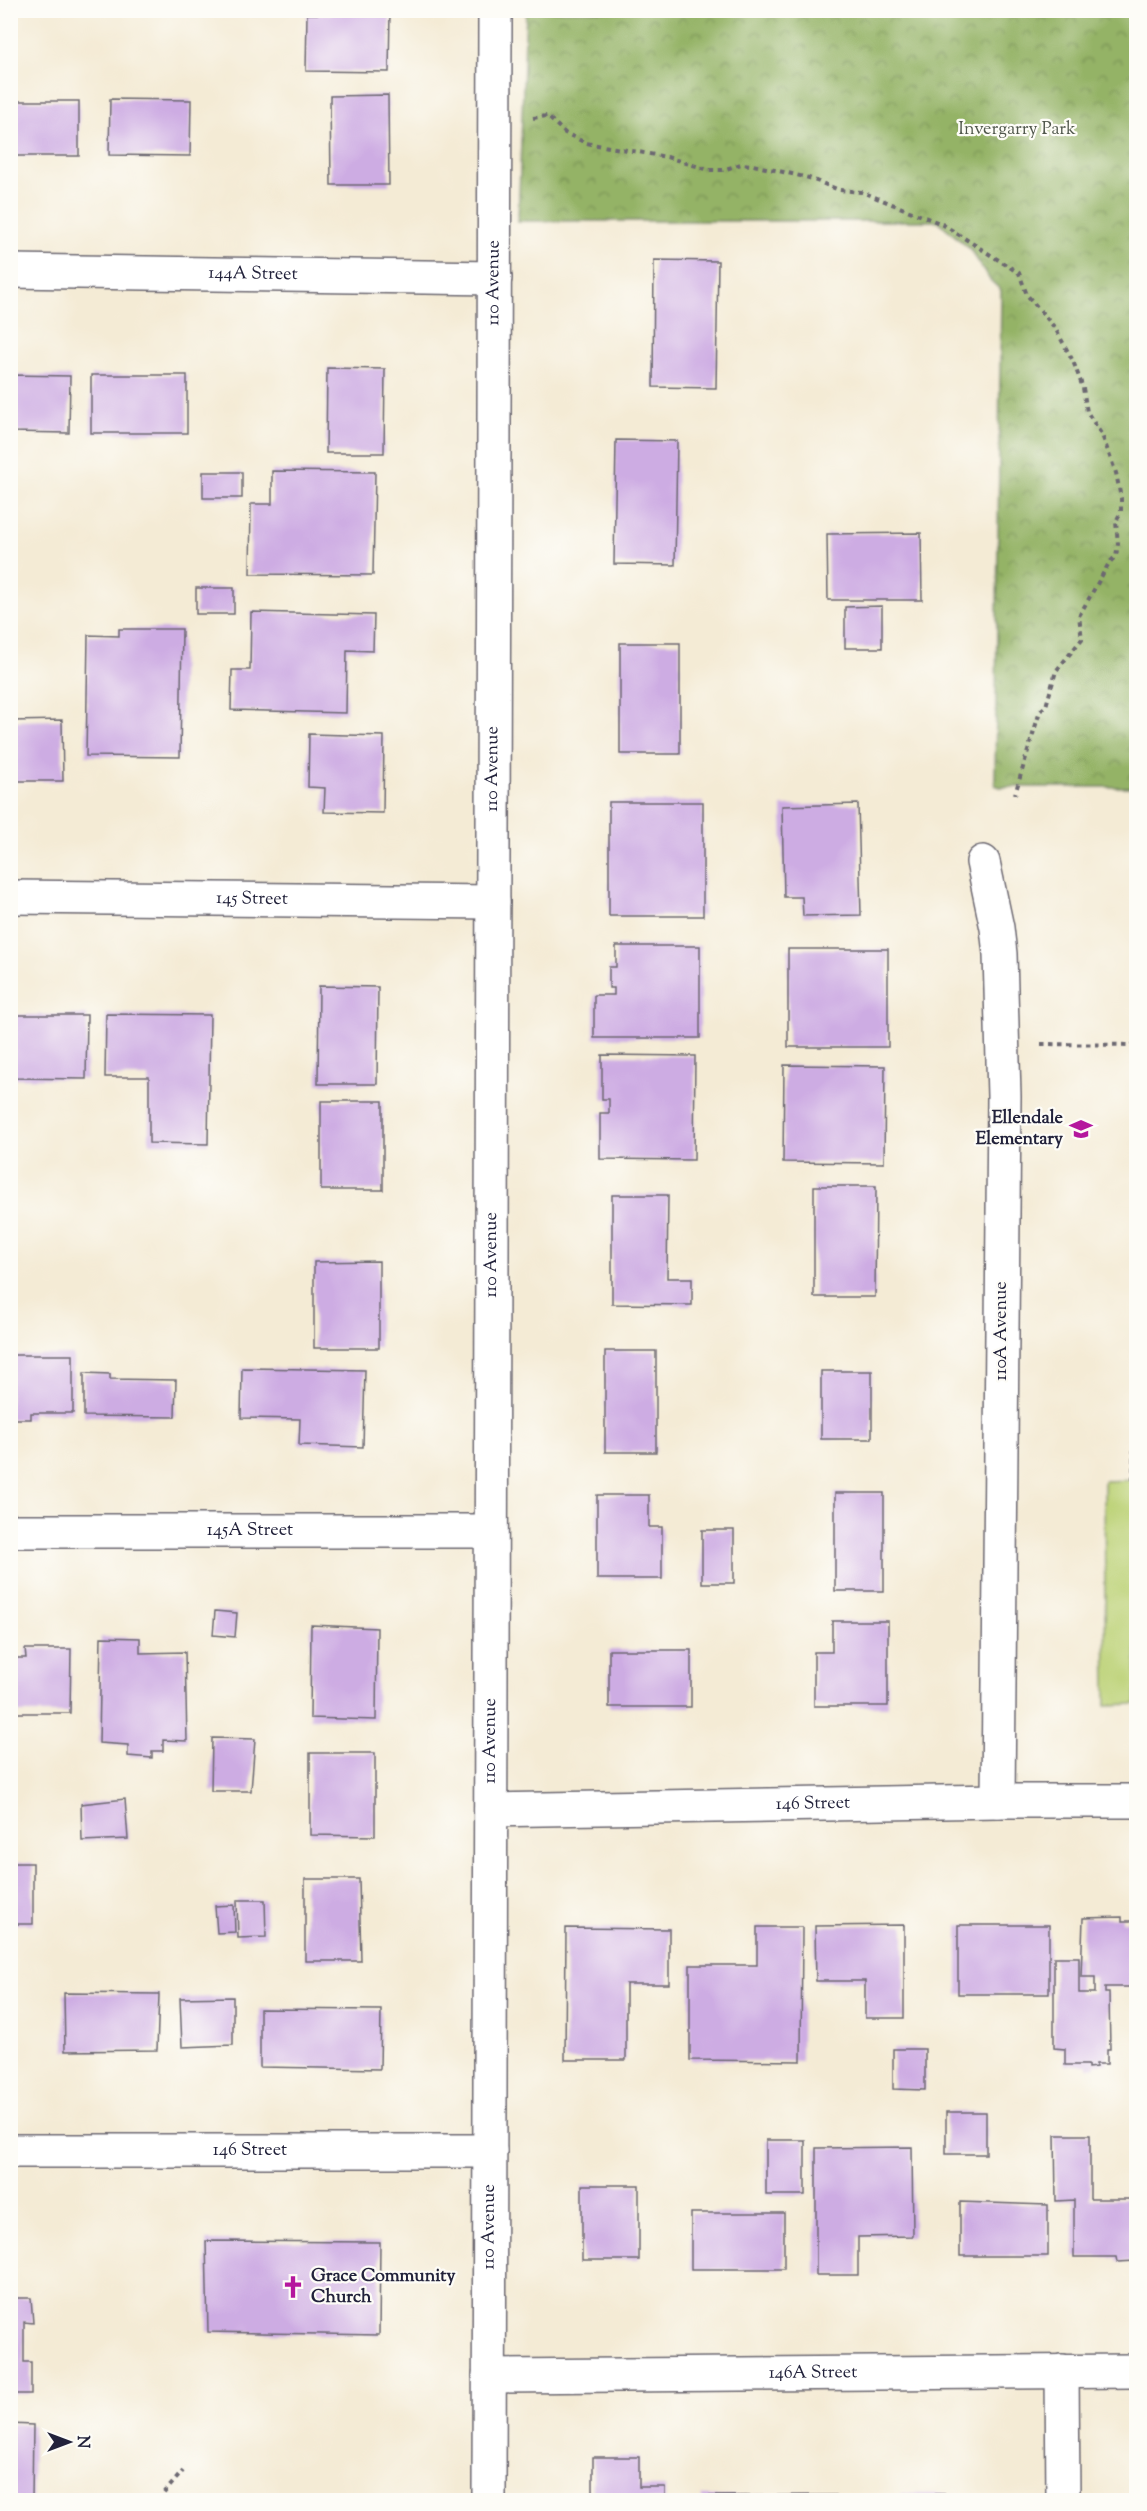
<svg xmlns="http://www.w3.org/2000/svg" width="1147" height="2511" font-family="'Sorts Mill Goudy',serif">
	<defs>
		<pattern id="forest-crowns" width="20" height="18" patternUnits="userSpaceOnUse" patternTransform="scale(1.5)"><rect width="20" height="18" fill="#94b366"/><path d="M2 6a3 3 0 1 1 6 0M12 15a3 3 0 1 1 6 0" fill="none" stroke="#789155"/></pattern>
	</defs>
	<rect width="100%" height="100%" fill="#fdfcf7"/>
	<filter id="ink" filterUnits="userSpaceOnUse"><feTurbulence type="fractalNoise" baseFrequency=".0167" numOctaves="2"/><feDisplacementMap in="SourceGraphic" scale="12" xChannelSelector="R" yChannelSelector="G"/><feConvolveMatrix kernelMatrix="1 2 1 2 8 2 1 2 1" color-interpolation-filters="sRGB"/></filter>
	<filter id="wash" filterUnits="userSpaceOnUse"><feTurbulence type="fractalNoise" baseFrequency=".008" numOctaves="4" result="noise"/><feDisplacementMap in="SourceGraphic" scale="24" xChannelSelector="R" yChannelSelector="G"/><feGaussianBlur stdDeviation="1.35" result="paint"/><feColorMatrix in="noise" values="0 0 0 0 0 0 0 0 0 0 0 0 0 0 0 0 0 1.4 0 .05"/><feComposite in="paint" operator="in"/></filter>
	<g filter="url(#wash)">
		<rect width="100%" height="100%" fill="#f4ebd5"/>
		<!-- green -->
		<polygon fill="#bbd175" stroke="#6e7a58" stroke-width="1.5" points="1136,1480 1136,1704 1106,1705 1104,1481"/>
		<!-- forest -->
		<polygon fill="url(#forest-crowns)" stroke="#5b6a50" stroke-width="1.5" points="526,11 1136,11 1136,787 1000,787 995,785 1001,290 990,280 971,250 938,221 518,221"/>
		<g id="blocks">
			<!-- building -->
			<g fill="#cdace3">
				<polygon points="331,10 390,10 389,72 306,71 307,14 331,14"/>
				<polygon points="388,95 389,185 331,185 330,96"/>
				<polygon points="110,99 191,100 190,156 109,155"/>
				<rect x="10" y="101" width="69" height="55"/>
				<polygon points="654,260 718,261 716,388 653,387"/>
				<polygon points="327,368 385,369 384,453 326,453"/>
				<polygon points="10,375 70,376 69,433 10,432"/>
				<rect x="91" y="375" width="96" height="58"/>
				<polygon points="616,440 677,441 675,565 614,564"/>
				<polygon points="272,471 375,472 373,575 250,574 251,504 272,504"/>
				<rect x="203" y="472" width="39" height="26"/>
				<polygon points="921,533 922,600 828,600 827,534"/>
				<rect x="196" y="588" width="38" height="26"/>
				<polygon points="882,606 882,648 845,648 845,607"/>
				<polygon points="251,612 374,615 373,651 347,650 346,713 231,710 232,670 250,670"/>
				<polygon points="119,629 182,629 180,757 86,756 88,635 119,636"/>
				<rect x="620" y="643" width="60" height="111"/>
				<polygon points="62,720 63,781 10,781 10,721"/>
				<polygon points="309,734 384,736 383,813 324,812 325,788 308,787"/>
				<rect x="609" y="802" width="94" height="114"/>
				<polygon points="858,804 861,915 803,916 802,897 784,897 782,806"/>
				<polygon points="616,946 700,946 700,1038 594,1038 594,995 614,995 614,988 609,988 609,967 616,967"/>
				<rect x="788" y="949" width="100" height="98"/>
				<polygon points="319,986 378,987 377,1084 318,1084"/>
				<polygon points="106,1014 210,1015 208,1144 149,1143 149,1077 105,1077"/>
				<polygon points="10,1015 87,1015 86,1079 10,1078"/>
				<polygon points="602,1055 695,1056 694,1160 600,1159 600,1113 609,1113 609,1099 602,1099"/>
				<polygon points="784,1065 885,1066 884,1163 783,1162"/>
				<rect x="321" y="1101" width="62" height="89"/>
				<polygon points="814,1186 876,1186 875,1297 814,1297"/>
				<polygon points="612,1195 668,1195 667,1278 692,1278 692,1305 612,1304"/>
				<polygon points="379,1261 379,1348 314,1348 314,1262"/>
				<rect x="605" y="1351" width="51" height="101"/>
				<polygon points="10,1355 73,1355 73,1413 31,1413 31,1419 10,1419"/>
				<polygon points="242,1368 365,1370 363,1447 299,1445 300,1419 241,1418"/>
				<rect x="821" y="1371" width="51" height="68"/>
				<polygon points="84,1373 110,1374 110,1379 176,1380 175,1417 84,1416"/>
				<rect x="835" y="1493" width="49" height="98"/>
				<polygon points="597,1495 649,1495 649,1527 662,1527 662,1579 597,1579"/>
				<rect x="702" y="1530" width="32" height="53"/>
				<polygon points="215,1611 237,1613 235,1637 213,1635"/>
				<polygon points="832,1621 888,1621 888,1706 814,1706 814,1652 832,1652"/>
				<polygon points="311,1625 377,1628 376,1720 310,1718"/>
				<polygon points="101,1637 140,1638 140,1653 185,1652 187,1741 163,1740 163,1751 152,1751 152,1758 128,1756 128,1745 99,1743"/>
				<polygon points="25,1649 71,1649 70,1713 10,1713 10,1658 26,1658"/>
				<rect x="609" y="1650" width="82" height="57"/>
				<polygon points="212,1738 255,1739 251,1791 211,1791"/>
				<polygon points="310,1753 375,1753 375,1836 310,1835"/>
				<polygon points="125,1799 128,1839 82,1841 81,1804"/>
				<rect x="10" y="1863" width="23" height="61"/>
				<polygon points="305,1879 359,1879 361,1961 305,1961"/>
				<polygon points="237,1900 265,1900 266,1937 238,1938"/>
				<polygon points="234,1905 235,1932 217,1933 215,1906"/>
				<polygon points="1122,1917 1122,1921 1136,1921 1136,1977 1130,1977 1130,1987 1105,1987 1105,1993 1109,1993 1110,2049 1107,2049 1107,2064 1096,2064 1096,2067 1088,2068 1088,2065 1065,2065 1065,2049 1054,2048 1054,1957 1079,1957 1079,1993 1095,1993 1095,1977 1081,1977 1083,1918"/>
				<polygon points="904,1925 904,2018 865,2018 865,1981 816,1981 815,1926"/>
				<rect x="958" y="1925" width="91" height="69"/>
				<polygon points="757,1927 802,1927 801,2061 690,2060 690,1965 757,1965"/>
				<polygon points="566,1928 669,1929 669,1984 626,1984 626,2060 565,2060"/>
				<polygon points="64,1993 159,1994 157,2050 65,2051"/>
				<polygon points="233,1997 233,2045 182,2047 180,1998"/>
				<polygon points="260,2009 381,2010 380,2069 260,2067"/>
				<polygon points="893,2049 925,2049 925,2090 893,2089"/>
				<rect x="946" y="2112" width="40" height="42"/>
				<polygon points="1055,2135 1090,2135 1090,2199 1136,2199 1136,2261 1117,2262 1116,2257 1074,2257 1074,2200 1056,2201"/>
				<rect x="766" y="2140" width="39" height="55"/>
				<polygon points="912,2147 913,2236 858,2237 858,2275 816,2275 816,2148"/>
				<rect x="582" y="2185" width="57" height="75"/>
				<polygon points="960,2202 1048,2205 1048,2256 960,2256"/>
				<rect x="691" y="2213" width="93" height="56"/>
				<polygon points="206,2241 380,2242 379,2335 208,2332"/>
				<polygon points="10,2298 31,2298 33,2323 24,2322 24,2362 31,2362 31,2394 10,2394"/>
				<polygon points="10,2424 33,2425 32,2500 10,2500"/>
				<polygon points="593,2457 639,2457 639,2487 665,2487 665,2500 593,2500"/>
				<rect x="901" y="2494" width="52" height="6"/>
				<polygon points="836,2495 836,2500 702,2500 702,2496"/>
			</g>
		</g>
	</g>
	<g filter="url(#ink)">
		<use href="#blocks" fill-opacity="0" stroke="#6c6871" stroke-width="1.5"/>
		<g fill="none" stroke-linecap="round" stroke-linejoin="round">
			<!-- minor casing -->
			<g stroke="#6c6871" stroke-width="36">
				<g id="minor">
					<path id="s1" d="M10 271 495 278"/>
					<polyline points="983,862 997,928 1000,954 1004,1096 998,1801"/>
					<path id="s2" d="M10 897 493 902"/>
					<path id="s3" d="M10 1531H490"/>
					<path id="s4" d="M491 1810 998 1801H1136"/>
					<path id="s5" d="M10 2151H490"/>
					<polyline points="1062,2371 1063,2500"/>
					<path id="s6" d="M489 2376 1136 2371"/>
				</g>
			</g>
			<!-- tertiary casing -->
			<g stroke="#6c6871" stroke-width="36">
				<g id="tertiary">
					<path id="s7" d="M489 2500 495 10"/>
				</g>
			</g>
			<!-- path -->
			<g stroke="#6c6871" stroke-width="4" stroke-dasharray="4.5 4.5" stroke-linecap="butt">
				<polyline points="533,118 547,116 565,133 586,143 667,157 709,170 723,170 741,164 753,165 809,178 839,190 862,192 942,224 1019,273 1027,295 1055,328 1073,361 1083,388 1087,412 1102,435 1116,473 1121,498 1121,511 1116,522 1118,544 1116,556 1109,563 1079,616 1082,639 1056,671 1046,706 1040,711 1015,794"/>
				<polyline points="1041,1044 1136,1045"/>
				<polyline points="1133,1480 1135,1360"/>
				<polyline points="158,2500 183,2471"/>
			</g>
			<!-- minor -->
			<use href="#minor" stroke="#fff" stroke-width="33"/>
			<!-- tertiary -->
			<use href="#tertiary" stroke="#fff" stroke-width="33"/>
		</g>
	</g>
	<!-- icons -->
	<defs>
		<g id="school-bare" transform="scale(1.8)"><path d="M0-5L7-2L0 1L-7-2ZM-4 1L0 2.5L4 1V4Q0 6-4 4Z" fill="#b5179e" stroke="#fdfcf7" stroke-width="2.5" paint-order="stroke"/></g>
		<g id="church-bare" transform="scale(1.8)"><path d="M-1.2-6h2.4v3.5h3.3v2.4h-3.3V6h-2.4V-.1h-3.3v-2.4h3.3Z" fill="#b5179e" stroke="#fdfcf7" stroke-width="2.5" paint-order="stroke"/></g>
	</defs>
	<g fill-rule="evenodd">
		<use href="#school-bare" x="1081" y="1129"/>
		<use href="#church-bare" x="293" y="2287"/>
	</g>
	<g text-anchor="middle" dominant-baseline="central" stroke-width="4.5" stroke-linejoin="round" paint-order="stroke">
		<!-- park labels -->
		<g font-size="18" fill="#50574c" stroke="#fdfcf7">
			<text x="1017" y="130">Invergarry Park</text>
		</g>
		<!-- street labels -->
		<g font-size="18" fill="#22223b" stroke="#fdfcf7">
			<text stroke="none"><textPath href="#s1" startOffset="243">144A Street</textPath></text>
			<text stroke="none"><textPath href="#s7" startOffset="2217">110 Avenue</textPath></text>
			<text stroke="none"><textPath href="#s7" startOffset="1731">110 Avenue</textPath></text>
			<text stroke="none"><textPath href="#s2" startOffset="242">145 Street</textPath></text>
			<text stroke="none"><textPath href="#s7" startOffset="1245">110 Avenue</textPath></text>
			<text transform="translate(1002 1331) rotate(-90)">110A Avenue</text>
			<text stroke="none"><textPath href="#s3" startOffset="240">145A Street</textPath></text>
			<text stroke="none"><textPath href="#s7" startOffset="759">110 Avenue</textPath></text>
			<text stroke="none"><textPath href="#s4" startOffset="322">146 Street</textPath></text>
			<text stroke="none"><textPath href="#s5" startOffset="240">146 Street</textPath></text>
			<text stroke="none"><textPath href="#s7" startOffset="273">110 Avenue</textPath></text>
			<text stroke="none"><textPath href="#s6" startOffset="324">146A Street</textPath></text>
		</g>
		<!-- poi labels -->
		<g font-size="18" font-weight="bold" fill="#22223b" stroke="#fdfcf7" text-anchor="end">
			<text x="1063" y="1119">Ellendale<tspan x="1063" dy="21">Elementary</tspan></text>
			<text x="311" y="2277" text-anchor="start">Grace Community<tspan x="311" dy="21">Church</tspan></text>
		</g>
	</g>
	<!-- margin -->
	<rect width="1147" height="2511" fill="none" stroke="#fdfcf7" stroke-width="36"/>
	<!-- north arrow -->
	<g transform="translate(69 2442) rotate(90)" stroke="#fdfcf7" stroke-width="4.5" paint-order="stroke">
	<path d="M0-4.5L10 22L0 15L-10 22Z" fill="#22223b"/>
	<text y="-9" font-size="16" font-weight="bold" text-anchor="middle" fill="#22223b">N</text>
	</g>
</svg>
